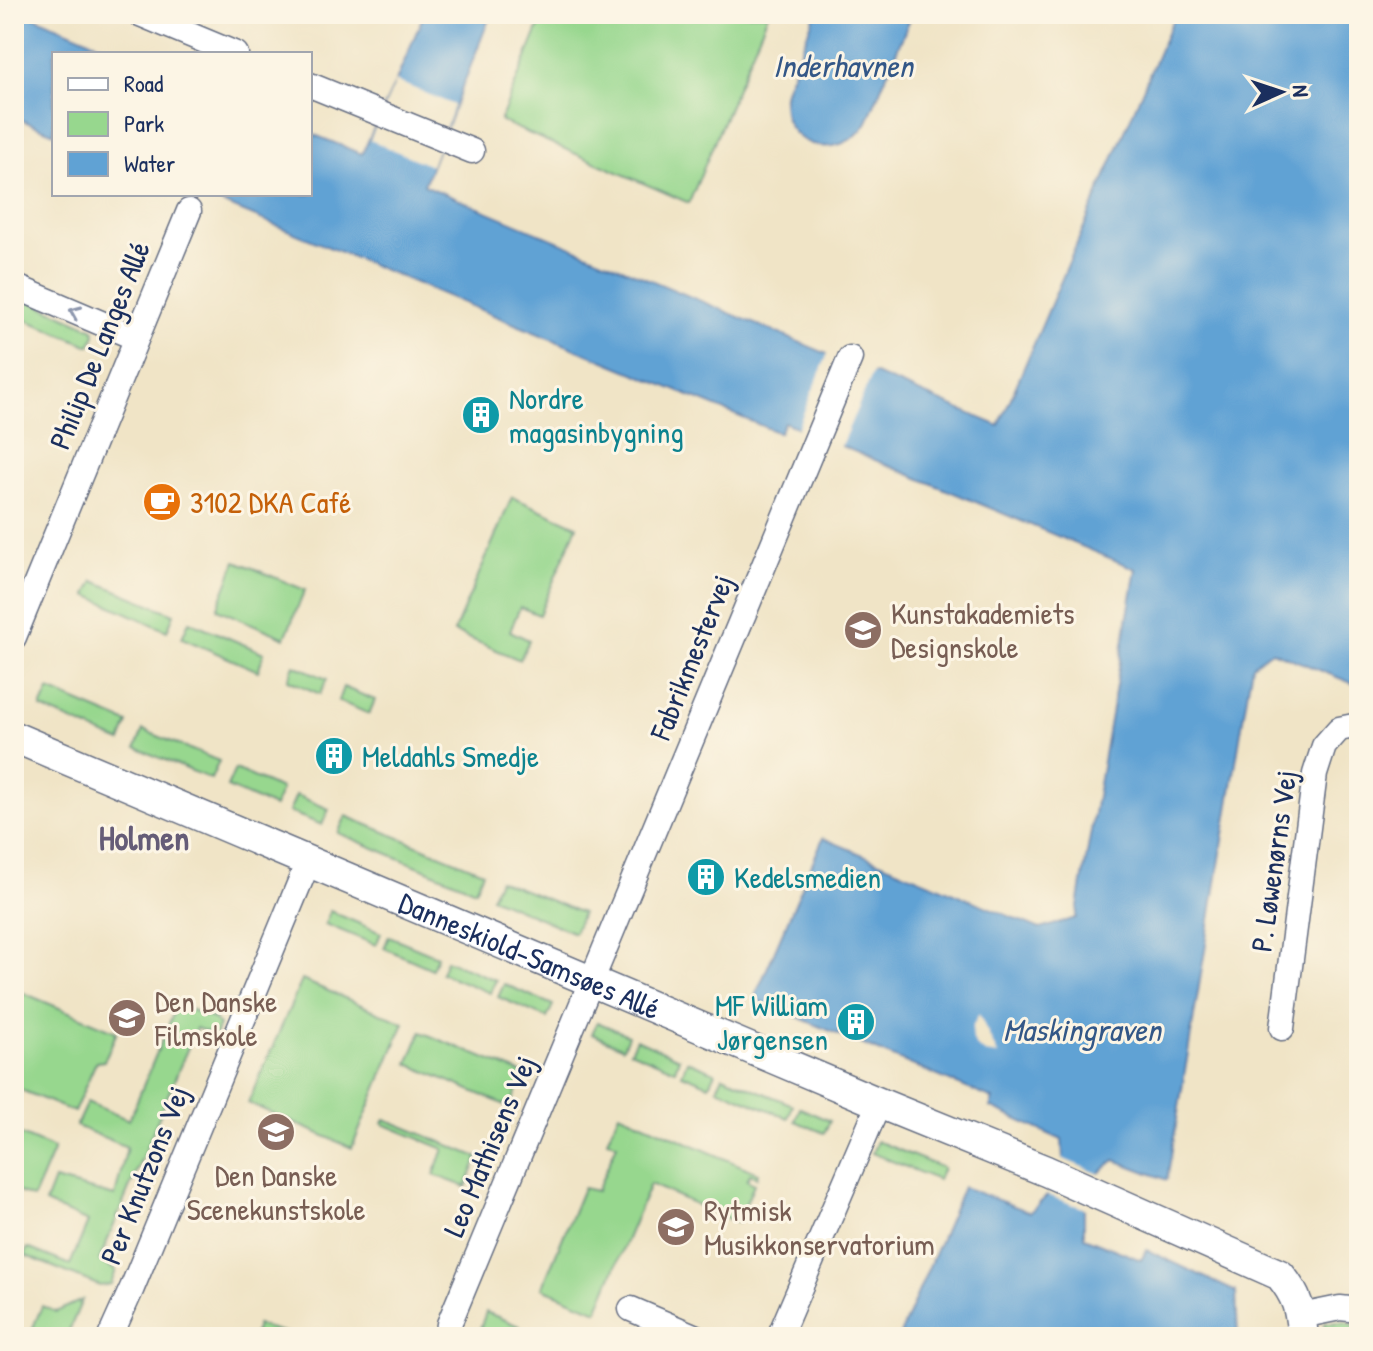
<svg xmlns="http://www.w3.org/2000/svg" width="1373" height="1351" font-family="'Patrick Hand',sans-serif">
	<rect width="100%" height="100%" fill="#fcf5e5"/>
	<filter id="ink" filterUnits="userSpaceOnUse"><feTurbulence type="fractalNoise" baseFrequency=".0125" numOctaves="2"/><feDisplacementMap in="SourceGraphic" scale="16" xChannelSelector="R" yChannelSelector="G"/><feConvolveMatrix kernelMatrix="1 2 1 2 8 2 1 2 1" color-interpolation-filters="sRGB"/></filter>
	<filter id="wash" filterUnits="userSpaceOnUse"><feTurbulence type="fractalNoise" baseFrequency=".006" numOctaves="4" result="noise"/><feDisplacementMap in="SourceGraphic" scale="32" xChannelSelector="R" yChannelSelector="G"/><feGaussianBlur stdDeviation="1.8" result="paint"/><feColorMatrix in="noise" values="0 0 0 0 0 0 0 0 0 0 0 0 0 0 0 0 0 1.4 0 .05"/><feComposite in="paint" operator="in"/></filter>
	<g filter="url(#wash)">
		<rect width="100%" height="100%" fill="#f0e4c6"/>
		<!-- green -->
		<g fill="#97d78e" stroke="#598376" stroke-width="2">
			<polygon points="544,14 768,14 689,203 500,121"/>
			<polygon points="14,294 94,329 95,335 90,346 14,315"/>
			<polygon points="512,497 577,526 539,615 520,607 510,631 529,640 520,660 454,632"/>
			<polygon points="236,561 305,590 285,638 217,609"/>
			<polygon points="94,581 174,614 167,631 87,595"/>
			<polygon points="189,621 264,653 258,671 182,638"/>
			<polygon points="294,665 327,679 320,694 288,680"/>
			<polygon points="343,687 375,700 369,714 338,701"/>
			<polygon points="49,690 128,723 121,742 41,708"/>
			<polygon points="143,730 219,761 211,779 136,748"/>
			<polygon points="235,769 281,789 274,807 227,787"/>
			<polygon points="296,795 329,809 322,825 289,812"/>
			<polygon points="346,816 483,872 475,890 338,833"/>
			<polygon points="499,880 582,913 574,933 491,897"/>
			<polygon points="330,911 381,933 376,945 325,924"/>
			<polygon points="389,936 437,956 432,969 384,948"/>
			<polygon points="446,960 496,980 490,993 441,973"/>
			<polygon points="302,980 404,1023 352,1148 248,1103"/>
			<polygon points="504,984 553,1005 547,1018 498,997"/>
			<polygon points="14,989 117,1032 104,1061 96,1062 74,1112 14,1087"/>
			<polygon points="177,1004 214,1019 219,1025 215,1035 196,1028 99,1261 116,1270 111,1284 100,1286 24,1255 28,1248 70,1265 88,1222 45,1203 54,1180 115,1196 127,1147 76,1126 87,1102 129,1120"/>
			<polygon points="597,1022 628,1035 623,1048 592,1034"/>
			<polygon points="421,1032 523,1074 510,1107 408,1064"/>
			<polygon points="636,1039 679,1058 675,1070 630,1051"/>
			<polygon points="687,1061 715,1072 709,1085 682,1074"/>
			<polygon points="723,1076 793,1105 788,1118 717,1088"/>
			<polygon points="800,1108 830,1121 824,1133 795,1121"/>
			<polygon points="619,1113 758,1173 757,1177 750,1174 747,1180 754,1184 738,1223 650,1184 597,1311 542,1288 583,1188 597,1191 617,1144 607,1140"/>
			<polygon points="385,1119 478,1157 466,1187 434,1175 444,1149 383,1124"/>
			<polygon points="14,1132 54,1149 33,1198 14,1190"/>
			<polygon points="877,1141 943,1168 938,1180 872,1153"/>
			<polygon points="82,1300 68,1333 78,1337 29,1337 42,1306 56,1312"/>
			<polygon points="486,1312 519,1326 515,1337 477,1337"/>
			<polygon points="1343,1322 1359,1326 1359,1337 1325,1337 1325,1323"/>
			<polygon points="257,1325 300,1337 253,1337"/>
		</g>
		<!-- water -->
		<g fill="#60a2d4" stroke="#3e6899" stroke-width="2">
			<polygon points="14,14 28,14 123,54 54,54 54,133 14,117"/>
			<polygon points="424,14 491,14 424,185 999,426 1175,14 1359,14 1359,686 1272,651 1252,665 1167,1180 1115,1160 1099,1173 1084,1210 1084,1237 1141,1260 1147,1250 1236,1292 1238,1337 899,1337 963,1187 1030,1212 1047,1196 1063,1158 1062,1140 990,1107 993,1099 754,999 823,838 1040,929 1076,918 1136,569 784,422 779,433 200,194 310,194 310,133 362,154 396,81"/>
			<path d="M815 14H912L867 122C840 167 776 145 784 96 785 86 791 76 795 67 801 49 808 32 815 14Z"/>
		</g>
		<!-- pier -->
		<g fill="#f0e4c6">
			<polygon points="396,81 454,105 431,166 370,140"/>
			<polygon points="829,351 874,370 839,450 796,431"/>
			<polygon points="979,1014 998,1055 985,1053 976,1046 973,1040 972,1027"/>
			<polygon points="1059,1157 1102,1175 1088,1210 1044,1194"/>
		</g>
	</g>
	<g filter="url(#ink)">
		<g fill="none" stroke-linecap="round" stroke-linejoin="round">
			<!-- minor casing -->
			<g stroke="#666e82" stroke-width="27">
				<g id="minor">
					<polyline points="140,14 236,54"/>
					<polyline points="310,85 472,151"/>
					<polyline points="14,286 136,338"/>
					<polyline points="14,637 189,211"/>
					<polyline points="1282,1028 1315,774 1324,746 1339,729 1359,725"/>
					<polyline points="631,1309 696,1337"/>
					<polyline points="1301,1316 1340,1308 1359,1310"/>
					<polyline points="110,1337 132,1288 309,860"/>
					<polyline points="447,1337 449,1324 850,358"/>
					<polyline points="779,1337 879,1103"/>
				</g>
			</g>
			<!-- tertiary casing -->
			<g stroke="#666e82" stroke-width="33">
				<g id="tertiary">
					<path id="s1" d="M14 737 879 1103 1046 1171 1280 1275C1298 1297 1300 1309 1303 1337"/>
				</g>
			</g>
			<!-- minor -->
			<use href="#minor" stroke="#fff" stroke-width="24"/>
			<!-- tertiary -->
			<use href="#tertiary" stroke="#fff" stroke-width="30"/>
		</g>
		<!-- one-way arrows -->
		<defs><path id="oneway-chevron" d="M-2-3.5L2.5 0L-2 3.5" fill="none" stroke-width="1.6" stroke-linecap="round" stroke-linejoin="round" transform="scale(2)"/></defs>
		<use stroke="#8d97ae" href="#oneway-chevron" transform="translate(75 312) rotate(-157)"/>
	</g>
	<!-- icons -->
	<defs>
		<g id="building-disc" transform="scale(2)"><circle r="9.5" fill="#0f9aa8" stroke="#fcf5e5"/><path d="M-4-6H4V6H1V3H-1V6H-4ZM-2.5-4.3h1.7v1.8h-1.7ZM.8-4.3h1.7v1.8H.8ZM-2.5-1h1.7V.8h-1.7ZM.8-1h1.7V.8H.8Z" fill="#fff"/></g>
		<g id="cafe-disc" transform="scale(2)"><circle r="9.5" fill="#e8710a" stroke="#fcf5e5"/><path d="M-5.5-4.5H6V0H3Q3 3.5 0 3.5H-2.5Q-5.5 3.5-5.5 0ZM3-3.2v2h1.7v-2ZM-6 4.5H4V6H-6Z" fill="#fff"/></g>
		<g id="university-disc" transform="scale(2)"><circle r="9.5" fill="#8d6e63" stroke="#fcf5e5"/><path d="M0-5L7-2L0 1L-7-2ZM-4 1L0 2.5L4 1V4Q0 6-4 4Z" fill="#fff"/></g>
	</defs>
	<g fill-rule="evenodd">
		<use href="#building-disc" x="481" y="415"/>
		<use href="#cafe-disc" x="162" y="502"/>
		<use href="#university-disc" x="863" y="630"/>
		<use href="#building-disc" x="334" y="756"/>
		<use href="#building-disc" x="706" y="877"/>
		<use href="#university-disc" x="127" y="1018"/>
		<use href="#building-disc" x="856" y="1022"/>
		<use href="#university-disc" x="276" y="1132"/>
		<use href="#university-disc" x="676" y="1227"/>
	</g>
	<g text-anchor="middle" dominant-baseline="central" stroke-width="6" stroke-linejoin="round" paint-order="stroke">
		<!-- street labels -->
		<g font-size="30" fill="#1b2f5e" stroke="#fcf5e5">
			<text transform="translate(99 345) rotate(-68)">Philip De Langes Allé</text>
			<text transform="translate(691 657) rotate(-68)">Fabrikmestervej</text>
			<text transform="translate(1273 861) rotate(-82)">P. Løwenørns Vej</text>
			<text stroke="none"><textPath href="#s1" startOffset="560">Danneskiold-Samsøes Allé</textPath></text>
			<text transform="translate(489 1146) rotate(-67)">Leo Mathisens Vej</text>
			<text transform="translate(144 1175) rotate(-68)">Per Knutzons Vej</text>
		</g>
		<!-- culture labels -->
		<g font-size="30" fill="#0d838f" stroke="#fcf5e5" text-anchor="start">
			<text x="509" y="398">Nordre<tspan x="509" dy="34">magasinbygning</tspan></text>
			<text x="362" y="756">Meldahls Smedje</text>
			<text x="734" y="877">Kedelsmedien</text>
			<text x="828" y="1005" text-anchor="end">MF William<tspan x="828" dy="34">Jørgensen</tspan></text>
		</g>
		<!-- food labels -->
		<g font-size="30" fill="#c56008" stroke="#fcf5e5" text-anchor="start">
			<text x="190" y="502">3102 DKA Café</text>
		</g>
		<!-- education labels -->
		<g font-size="30" fill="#785e54" stroke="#fcf5e5" text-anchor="start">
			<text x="891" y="613">Kunstakademiets<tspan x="891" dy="34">Designskole</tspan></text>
			<text x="155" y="1001">Den Danske<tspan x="155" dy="34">Filmskole</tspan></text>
			<text x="276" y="1175" text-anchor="middle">Den Danske<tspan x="276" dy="34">Scenekunstskole</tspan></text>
			<text x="704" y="1210">Rytmisk<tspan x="704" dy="34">Musikkonservatorium</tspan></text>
		</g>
		<!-- water labels -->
		<g font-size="32" font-style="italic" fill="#335787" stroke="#fcf5e5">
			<text x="843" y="65">Inderhavnen</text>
			<text x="1082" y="1029">Maskingraven</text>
		</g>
		<!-- quarter labels -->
		<g font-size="34" font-weight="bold" fill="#655c77" stroke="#fcf5e5">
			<text x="144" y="838">Holmen</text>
		</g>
	</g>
	<!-- margin -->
	<rect width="1373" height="1351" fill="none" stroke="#fcf5e5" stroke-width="48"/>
	<!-- legend -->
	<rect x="52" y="52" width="260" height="144" fill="#fcf5e5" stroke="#a2a6af" stroke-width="2"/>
	<rect x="68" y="78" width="40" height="12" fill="#ffffff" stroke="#a2a6af" stroke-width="2"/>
	<text x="124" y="92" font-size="24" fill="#1b2f5e">Road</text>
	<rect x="68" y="112" width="40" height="24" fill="#97d78e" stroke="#a2a6af" stroke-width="2"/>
	<text x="124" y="132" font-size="24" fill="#1b2f5e">Park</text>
	<rect x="68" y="152" width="40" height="24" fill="#60a2d4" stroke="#a2a6af" stroke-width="2"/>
	<text x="124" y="172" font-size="24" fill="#1b2f5e">Water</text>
	<!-- north arrow -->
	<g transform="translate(1281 92) rotate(87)" stroke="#fcf5e5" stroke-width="6" paint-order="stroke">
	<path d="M0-6L14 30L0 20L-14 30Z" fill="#1b2f5e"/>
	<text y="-12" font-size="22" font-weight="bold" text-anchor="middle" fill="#1b2f5e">N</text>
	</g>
</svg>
